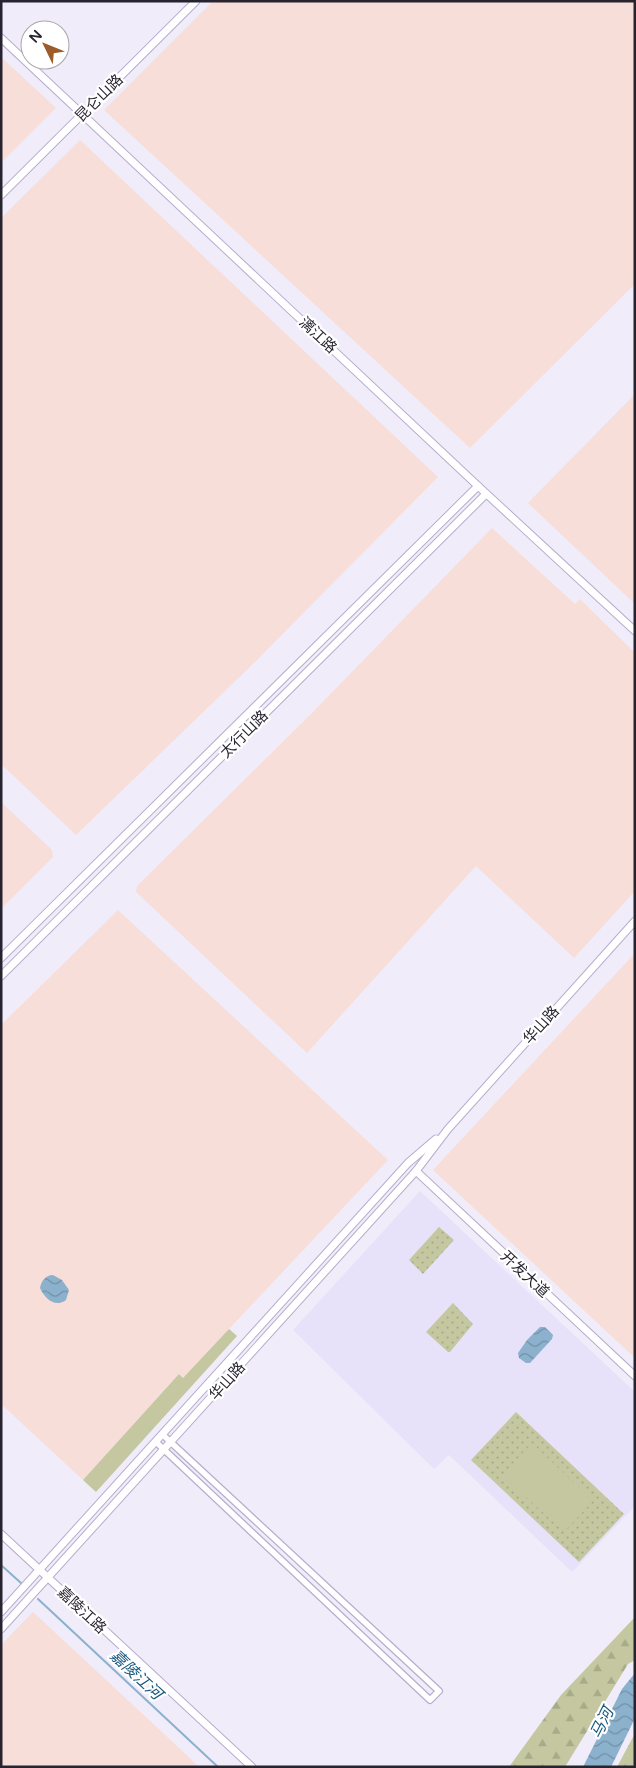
<svg xmlns="http://www.w3.org/2000/svg" width="636" height="1768" font-family="'Varela Round','Noto Sans SC',sans-serif">
	<defs>
		<pattern id="forest-firs" width="22" height="20" patternUnits="userSpaceOnUse" patternTransform="scale(1.25)"><rect width="22" height="20" fill="#c4c7a0"/><path d="M5 1l3.5 6h-7zM16 11l3.5 6h-7z" fill="#a8ab8a"/></pattern>
		<pattern id="park-dots" width="8" height="8" patternUnits="userSpaceOnUse" patternTransform="scale(1.25)"><rect width="8" height="8" fill="#c4c7a0"/><path d="M2 2h.1M6 6h.1" fill="none" stroke="#a8ab8a" stroke-width="1.8" stroke-linecap="round"/></pattern>
		<pattern id="water-waves" width="16" height="10" patternUnits="userSpaceOnUse" patternTransform="scale(1.25)"><rect width="16" height="10" fill="#8bb1cd"/><path d="M0 5q4-4 8 0t8 0" fill="none" stroke="#7290a7"/></pattern>
	</defs>
	<rect width="100%" height="100%" fill="#f0ecfa"/>
	<!-- built -->
	<polygon fill="#e8e1fa" points="420,1191 635,1392 635,1506 572,1572 449,1455 434,1469 293,1330"/>
	<!-- industrial -->
	<g fill="#f8ded9">
		<polygon points="213,1 635,1 635,284 470,448 104,110"/>
		<polygon points="1,57 56,108 1,163"/>
		<polygon points="80,140 438,477 255,662 76,835 1,764 1,218"/>
		<polygon points="635,394 635,604 528,503"/>
		<polygon points="492,528 575,604 580,599 635,653 635,891 574,958 476,866 307,1053 136,892 137,886 311,714"/>
		<polygon points="1,802 52,850 53,857 1,909"/>
		<polygon points="118,910 388,1160 183,1378 179,1374 83,1480 1,1404 1,1025"/>
		<polygon points="635,953 635,1358 433,1170"/>
		<polygon points="33,1612 177,1746 199,1767 1,1767 1,1645"/>
	</g>
	<!-- forest -->
	<g fill="url(#forest-firs)">
		<polygon points="635,1617 635,1660 628,1664 565,1767 509,1767 561,1695"/>
		<polygon points="635,1734 635,1767 617,1767 633,1737"/>
	</g>
	<!-- park -->
	<g fill="url(#park-dots)">
		<polygon points="439,1227 454,1240 423,1274 409,1260"/>
		<polygon points="453,1303 473,1324 450,1352 448,1352 426,1332"/>
		<polygon points="516,1412 624,1514 579,1562 471,1460"/>
	</g>
	<!-- pitch -->
	<g fill="#c4c7a0">
		<polygon points="229,1329 237,1336 96,1492 83,1480 179,1374 183,1378"/>
		<polygon points="532,1443 593,1501 564,1532 502,1475"/>
	</g>
	<!-- water -->
	<g fill="url(#water-waves)">
		<path d="M53 1275 62 1280 69 1290 66 1300C55 1308 45 1299 40 1288 41 1281 46 1275 53 1275Z"/>
		<polygon points="540,1327 545,1327 553,1335 552,1339 530,1363 526,1363 519,1358 518,1353 527,1340"/>
		<polygon points="635,1673 635,1718 611,1767 583,1767 622,1689"/>
	</g>
	<g fill="none" stroke-linecap="round" stroke-linejoin="round">
		<!-- stream -->
		<g stroke="#8bb1cd" stroke-width="2">
			<polyline points="1,1565 21,1583"/>
			<polyline points="38,1599 218,1767"/>
		</g>
		<!-- minor casing -->
		<g stroke="#b7adcd" stroke-width="8">
			<polyline id="minor" points="156,1442 430,1700 439,1691 163,1435"/>
		</g>
		<!-- tertiary casing -->
		<g stroke="#b7adcd" stroke-width="9">
			<g id="tertiary">
				<polyline points="1,38 478,486 635,631"/>
				<polyline points="1,195 196,1"/>
				<polyline points="1,958 478,486"/>
				<polyline points="1,976 486,494"/>
				<polyline points="416,1171 635,1376"/>
				<polyline points="1,1534 252,1767"/>
				<polyline points="1,1612 408,1163 436,1139"/>
				<polyline points="1,1629 416,1171 448,1129 635,921"/>
			</g>
		</g>
		<!-- minor -->
		<use href="#minor" stroke="#fff" stroke-width="5.5"/>
		<!-- tertiary -->
		<use href="#tertiary" stroke="#fff" stroke-width="7"/>
	</g>
	<g text-anchor="middle" dominant-baseline="central" stroke-width="4.5" stroke-linejoin="round" paint-order="stroke">
		<!-- street labels -->
		<g font-size="15" fill="#272430" stroke="#fff">
			<text transform="translate(99 98) rotate(-45)">昆仑山路</text>
			<text transform="translate(318 335) rotate(43)">漓江路</text>
			<text transform="translate(244 734) rotate(-45)">太行山路</text>
			<text transform="translate(541 1025) rotate(-48)">华山路</text>
			<text transform="translate(525 1274) rotate(43)">开发大道</text>
			<text transform="translate(227 1381) rotate(-48)">华山路</text>
			<text transform="translate(82 1610) rotate(43)">嘉陵江路</text>
		</g>
		<!-- water labels -->
		<g font-size="16" font-style="italic" fill="#17577d" stroke="#fff">
			<text transform="translate(136 1675) rotate(43)">嘉陵江河</text>
			<text transform="translate(602 1723) rotate(-63)">马河</text>
		</g>
	</g>
	<!-- border -->
	<rect width="636" height="1768" fill="none" stroke="#272430" stroke-width="5"/>
	<!-- north arrow -->
	<g transform="translate(45 45) rotate(313)"><circle r="24" fill="#ffffff" stroke="#a9a7ac"/>
	<path d="M0-4L9 19L0 12L-9 19Z" fill="#9c5b28"/>
	<text y="-8" font-size="14" font-weight="bold" text-anchor="middle" fill="#272430">N</text>
	</g>
</svg>
